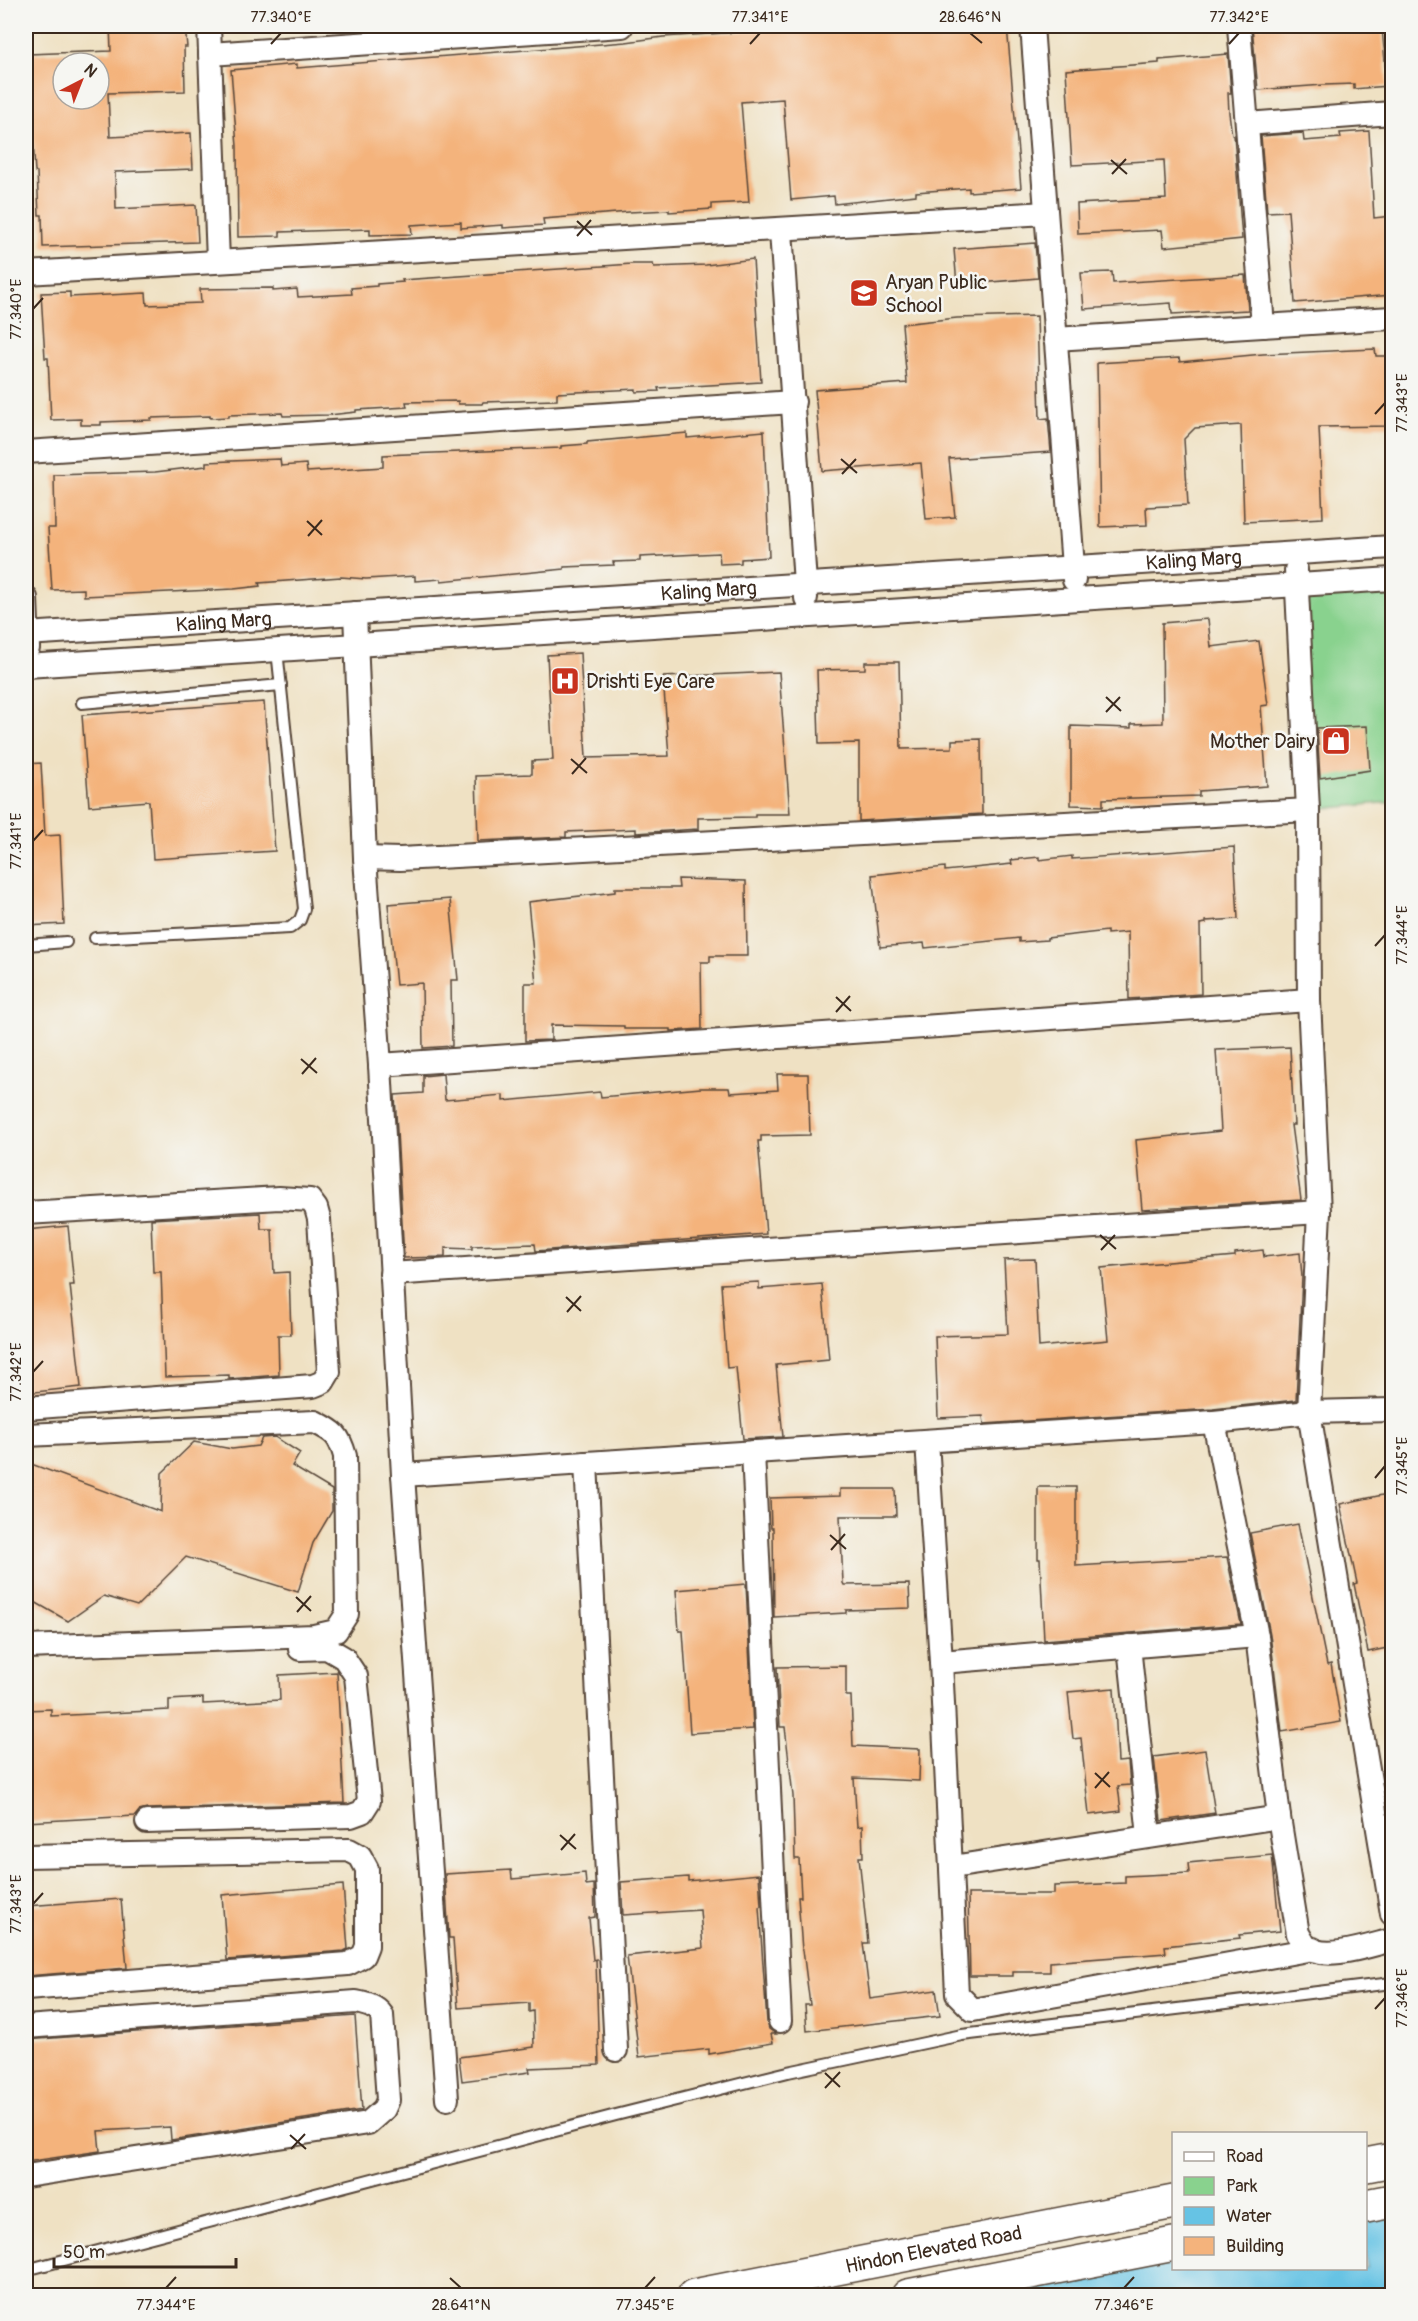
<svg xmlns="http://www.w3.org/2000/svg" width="1418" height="2321" font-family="Pangolin,sans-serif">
	<rect width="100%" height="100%" fill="#f6f6f2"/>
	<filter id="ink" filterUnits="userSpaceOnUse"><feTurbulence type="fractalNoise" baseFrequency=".0167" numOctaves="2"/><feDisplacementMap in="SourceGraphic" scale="12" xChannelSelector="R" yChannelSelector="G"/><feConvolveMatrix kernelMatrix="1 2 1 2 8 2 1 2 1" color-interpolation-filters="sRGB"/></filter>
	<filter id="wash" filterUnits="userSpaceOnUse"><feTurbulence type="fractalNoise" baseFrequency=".008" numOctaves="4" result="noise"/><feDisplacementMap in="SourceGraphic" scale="24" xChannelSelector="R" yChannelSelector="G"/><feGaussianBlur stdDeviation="1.35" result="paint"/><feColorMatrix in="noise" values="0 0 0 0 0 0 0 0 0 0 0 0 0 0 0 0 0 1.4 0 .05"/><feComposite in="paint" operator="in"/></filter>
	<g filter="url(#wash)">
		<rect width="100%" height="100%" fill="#efe1c3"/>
		<!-- green -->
		<polygon fill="#89d28e" stroke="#627e56" stroke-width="1.5" points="1392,579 1392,802 1308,810 1296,585"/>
		<!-- water -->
		<polygon fill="#66c3e4" stroke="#507681" stroke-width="1.5" points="1392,2191 1392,2295 876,2296 1173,2236 1174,2268 1366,2268 1366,2197"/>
		<g id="blocks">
			<!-- building -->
			<g fill="#f4b37c" fill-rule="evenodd">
				<path d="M110 26H185L187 47H184L185 91 108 93 110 137 191 133 193 169 115 172 116 209 196 205 198 242 43 247 42 215H39L37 172H35L28 54 111 51ZM63 63H99V99H63Z"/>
				<polygon points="830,26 831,30 893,26 925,26 925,29 968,26 1007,26 1021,188 969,192 969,188 916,192 916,195 835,204 834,196 791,200 783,99 741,102 749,202 712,204 712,209 669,212 669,210 629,212 543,219 544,225 503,228 503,225 461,228 461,222 411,225 412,234 370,235 370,229 280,232 280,236 238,237 237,146 231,70 297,64 297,68 626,42 663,37"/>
				<polygon points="1252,26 1382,26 1387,86 1354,89 1354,84 1324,85 1258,90"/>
				<polygon points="1228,54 1231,93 1228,93 1229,113 1232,135 1234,135 1242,239 1164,247 1162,230 1078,234 1077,204 1166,199 1164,160 1072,165 1066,70 1159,63 1159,60"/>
				<polygon points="1369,131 1374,218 1392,216 1392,295 1295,303 1288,211 1267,212 1261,136 1303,133 1304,141 1341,138 1340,133"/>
				<polygon points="1035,243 1038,278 957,285 954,249"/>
				<polygon points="753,259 761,382 658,388 659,391 636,392 636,389 557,393 557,400 483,402 482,404 458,404 458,401 406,402 407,407 356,410 356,412 329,415 283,416 282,413 229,415 229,417 210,418 210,416 151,418 151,420 101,422 101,425 81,425 81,419 51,420 48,358 45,358 41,293 70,292 70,297 146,293 147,305 201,303 200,289 273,288 273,291 297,289 298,297 352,294 351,288 377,286 377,284 403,282 402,280 632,264 653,264 654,267 706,265"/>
				<polygon points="1112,272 1113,283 1245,275 1248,310 1172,314 1171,303 1084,309 1081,273"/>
				<polygon points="1037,316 1040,419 1048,418 1051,452 949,459 955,517 926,519 921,463 822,471 815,390 907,383 902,324 957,318"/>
				<polygon points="1375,349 1376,356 1392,356 1392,426 1319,427 1323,518 1244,522 1241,425 1195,428 1184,439 1188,505 1146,507 1147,525 1100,527 1097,363 1179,358 1180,362 1263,354"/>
				<polygon points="764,431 769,557 741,559 741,563 720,564 719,553 640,557 640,561 613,562 614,565 564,567 564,569 441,581 441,579 415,581 415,576 366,579 341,577 259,583 260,586 234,589 84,596 84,589 52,590 48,528 55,528 54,475 155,472 206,466 206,462 280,459 281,466 306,464 307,472 383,467 383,455 561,448 561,446 587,444 587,442 665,435 687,433 687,438"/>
				<polygon points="1208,619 1211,647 1259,641 1268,705 1261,706 1267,786 1199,791 1199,796 1103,799 1103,806 1071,805 1071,726 1131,728 1131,724 1163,723 1162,623"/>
				<polygon points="580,653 586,758 669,756 663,677 779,672 790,814 755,814 755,817 698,818 698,829 636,833 636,829 566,832 566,837 478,841 476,776 532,774 532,761 553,760 547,655"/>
				<polygon points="865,662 899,662 901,749 952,748 952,740 981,739 982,814 859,821 859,743 819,744 817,670 865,669"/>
				<polygon points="264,702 275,851 153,859 149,801 89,806 82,715"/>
				<polygon points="1367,726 1370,770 1320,778 1317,728"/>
				<polygon points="41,763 45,836 60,835 64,924 26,926 26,764"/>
				<polygon points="1234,847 1238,919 1206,921 1206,923 1200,924 1201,994 1129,999 1128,932 1107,934 1107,931 1047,938 1047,940 1019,942 1019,938 925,948 924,943 880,947 872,875 945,867 945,871 1012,864 1011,860 1039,857 1039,860 1072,856 1072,859"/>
				<polygon points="678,879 746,881 747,956 710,956 710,962 701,962 702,1029 671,1031 671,1029 624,1029 624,1026 551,1025 551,1040 525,1041 525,983 536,983 528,902 615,892 615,888 679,888"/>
				<polygon points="450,899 458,980 451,980 452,1046 423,1048 422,983 396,985 388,904"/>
				<polygon points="1290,1047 1294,1125 1291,1125 1301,1200 1142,1210 1136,1140 1221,1131 1216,1050"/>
				<polygon points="443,1074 445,1100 503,1095 503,1101 600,1092 601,1097 701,1088 729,1088 730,1093 778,1090 777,1074 808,1074 810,1135 761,1136 761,1141 758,1141 766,1234 536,1251 535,1244 472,1246 472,1249 445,1248 445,1257 404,1258 395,1095 423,1093 423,1076"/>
				<polygon points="260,1213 261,1229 272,1229 274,1273 289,1272 291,1335 278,1335 279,1375 229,1379 229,1375 165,1377 161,1272 153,1272 151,1219"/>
				<polygon points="68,1226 74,1285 70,1285 81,1387 26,1393 26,1230"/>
				<polygon points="1263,1250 1264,1257 1300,1253 1302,1277 1296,1400 1213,1409 984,1424 983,1416 938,1418 935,1336 1008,1334 1004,1260 1035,1259 1039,1347 1108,1340 1101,1268 1235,1256 1235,1253"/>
				<polygon points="759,1282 759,1289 822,1284 829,1360 776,1365 783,1437 743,1439 736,1367 727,1368 721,1284"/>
				<polygon points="275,1437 300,1453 292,1466 332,1490 332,1511 313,1543 298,1592 186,1557 137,1606 104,1596 68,1621 26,1597 26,1462 161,1512 162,1473 194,1442 232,1449 258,1446 262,1438"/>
				<polygon points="1038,1487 1076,1487 1076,1566 1227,1557 1241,1624 1044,1640 1040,1559 1038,1559"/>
				<polygon points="840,1489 895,1489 896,1516 840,1516 843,1583 844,1585 909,1584 910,1608 846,1610 846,1613 774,1617 773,1528 771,1528 770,1498 840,1496"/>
				<polygon points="1392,1493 1392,1647 1368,1652 1354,1584 1357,1583 1340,1504"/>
				<polygon points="1298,1524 1327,1665 1331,1664 1341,1722 1282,1732 1270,1634 1250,1533"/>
				<polygon points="746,1584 753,1729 690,1733 683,1631 679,1631 676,1590"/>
				<polygon points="846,1666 846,1696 851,1696 853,1746 920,1749 919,1781 854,1778 857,1827 862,1826 863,1857 859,1857 868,1943 863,1943 870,1999 936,1990 940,2016 807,2031 805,2005 810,2005 803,1950 802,1950 798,1897 801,1897 799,1859 795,1859 793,1796 785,1727 780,1727 777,1667"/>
				<polygon points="337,1672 344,1803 147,1809 139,1811 135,1816 26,1822 26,1710 51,1709 51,1716 169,1710 169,1700 203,1698 203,1704 280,1700 279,1675"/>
				<polygon points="1114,1688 1118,1762 1128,1761 1130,1785 1118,1786 1121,1811 1089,1815 1081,1738 1073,1739 1068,1692"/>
				<polygon points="1205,1750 1215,1813 1161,1821 1154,1757"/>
				<polygon points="1272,1855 1280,1931 1239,1935 1240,1938 1165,1946 1166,1953 1050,1962 1050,1972 1013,1972 1013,1976 970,1976 968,1894 1054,1894 1054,1886 1125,1883 1125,1876 1189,1873 1188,1863"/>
				<polygon points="511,1870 512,1879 585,1873 586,1885 594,1884 595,1917 589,1918 593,1960 596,1959 599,2065 529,2068 530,2072 462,2081 459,2057 534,2047 533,2011 529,2012 529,2003 458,2008 453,1938 449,1938 445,1874"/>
				<polygon points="759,1874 761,1906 759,1907 767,2022 769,2029 776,2034 771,2034 773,2043 709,2054 709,2049 639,2057 627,1956 703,1948 700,1910 623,1915 621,1882 688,1877 688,1881"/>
				<polygon points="343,1885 348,1949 344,1951 227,1960 222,1895"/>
				<polygon points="121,1899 127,1968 26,1976 26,1906"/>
				<polygon points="355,2016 362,2110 171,2140 170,2127 98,2131 100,2151 26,2162 26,2040"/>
			</g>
		</g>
	</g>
	<g filter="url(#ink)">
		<use href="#blocks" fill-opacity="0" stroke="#564537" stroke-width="1.5"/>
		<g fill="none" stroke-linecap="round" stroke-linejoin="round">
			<!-- lane casing -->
			<g stroke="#564537" stroke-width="14">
				<g id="lane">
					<polyline points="82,703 281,685"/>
					<polyline points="95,938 290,928 300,920 304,909 277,650"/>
					<polyline points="26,945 66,942"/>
					<polyline points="26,2270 616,2115 788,2072 962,2035 1392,1983"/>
				</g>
			</g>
			<!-- street casing -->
			<g stroke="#564537" stroke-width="26">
				<g id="street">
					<polyline points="209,26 218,261"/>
					<polyline points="1032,26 1074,580"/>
					<polyline points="1239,26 1263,326"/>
					<polyline points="210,54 622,26"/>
					<polyline points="1247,124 1392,113"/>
					<polyline points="781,231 806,598"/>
					<path d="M26 273C366 251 706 236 1046 213"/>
					<polyline points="1055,339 1392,318"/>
					<polyline points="26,452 794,402"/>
					<polyline points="1296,570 1308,810 1309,1000 1319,1212 1309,1412 1392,1914"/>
					<polyline points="26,598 28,648"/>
					<polyline points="355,613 365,858 380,1065 403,1475 447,2099"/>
					<path id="s1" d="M26 634 1392 547"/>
					<polyline points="26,666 1392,579"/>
					<polyline points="365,858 400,859 1308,810"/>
					<polyline points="380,1065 1309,1000"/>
					<polyline points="26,1213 279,1198 310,1200 316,1208 319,1219 329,1372 323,1382 313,1386 26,1408"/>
					<polyline points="391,1274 1319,1212"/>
					<path d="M1214 1422 1257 1636 1279 1817 1298 1934C1301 1937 1303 1943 1306 1946 1324 1962 1371 1945 1392 1940"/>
					<path d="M26 1435 315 1422C335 1432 339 1435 345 1456L347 1614 336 1631 314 1636 26 1647"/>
					<polyline points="927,1441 941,1662 957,1994 973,2010 1313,1949"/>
					<polyline points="753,1452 780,2021"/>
					<polyline points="586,1463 616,2050"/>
					<polyline points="403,1475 1214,1422 1309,1412 1392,1410"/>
					<polyline points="1129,1646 1149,1836"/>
					<polyline points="941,1662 1257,1636"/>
					<polyline points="147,1822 351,1816 362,1812 369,1801 356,1676 344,1658 327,1648 300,1649"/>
					<polyline points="26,1856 349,1850 360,1856 367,1869 367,1946 363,1956 348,1964 26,1989"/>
					<polyline points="952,1867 1279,1817"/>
					<path d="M26 2027 356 2002C366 2004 376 2006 382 2015L388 2100 384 2109 368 2123 26 2176"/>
				</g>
			</g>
			<!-- highway casing -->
			<g stroke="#564537" stroke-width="36">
				<g id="highway">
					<polyline points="1366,2165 1392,2160"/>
					<polyline points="1366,2206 1392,2201"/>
					<path id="s2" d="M694 2296 1174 2202"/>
					<polyline points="908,2296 1174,2244"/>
				</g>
			</g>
			<!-- lane -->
			<use href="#lane" stroke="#fff" stroke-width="10"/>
			<!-- street -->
			<use href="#street" stroke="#fff" stroke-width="22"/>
			<!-- highway -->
			<use href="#highway" stroke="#fff" stroke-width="33"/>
		</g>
	</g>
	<!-- ticks -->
	<path fill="none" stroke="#3b2a1e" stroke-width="2" d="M970 33 982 43M271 44 281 33M750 44 760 33M1229 44 1239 33M1111 160 1127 174M1112 174 1126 159M577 221 592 235M577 236 591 220M33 309 43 298M1375 414 1385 403M841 459 857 473M842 474 856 459M307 521 322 535M308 536 322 520M1106 697 1121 711M1106 712 1120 697M571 759 587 773M572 774 586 758M33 841 43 830M1375 946 1385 935M836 997 851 1011M836 1012 850 996M301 1059 317 1073M302 1074 316 1058M1100 1235 1116 1249M1101 1250 1115 1235M566 1297 581 1311M567 1312 581 1296M33 1372 43 1361M1375 1478 1385 1466M830 1535 846 1549M831 1550 845 1534M296 1597 311 1611M297 1612 311 1596M1095 1773 1110 1787M1095 1788 1109 1772M560 1835 576 1849M561 1850 575 1834M33 1904 43 1893M1375 2009 1385 1998M825 2073 840 2087M825 2088 840 2072M290 2135 306 2149M291 2149 305 2134M450 2278 461 2288M166 2288 176 2277M645 2288 655 2277M1124 2288 1134 2277"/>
	<!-- icons -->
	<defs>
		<g id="school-square" transform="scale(1.5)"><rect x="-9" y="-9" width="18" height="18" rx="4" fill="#c8321e" stroke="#f6f6f2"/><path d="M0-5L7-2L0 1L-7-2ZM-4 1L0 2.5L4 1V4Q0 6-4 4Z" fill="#fff"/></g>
		<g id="hospital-square" transform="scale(1.5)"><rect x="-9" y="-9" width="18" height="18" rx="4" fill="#c8321e" stroke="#f6f6f2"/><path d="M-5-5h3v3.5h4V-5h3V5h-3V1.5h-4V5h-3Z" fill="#fff"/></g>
		<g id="shop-square" transform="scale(1.5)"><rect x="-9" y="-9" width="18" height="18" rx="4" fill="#c8321e" stroke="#f6f6f2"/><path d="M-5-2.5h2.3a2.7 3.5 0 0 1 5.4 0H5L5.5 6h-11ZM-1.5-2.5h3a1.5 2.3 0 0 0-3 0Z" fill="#fff"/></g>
	</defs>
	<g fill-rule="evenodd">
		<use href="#school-square" x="864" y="293"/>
		<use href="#hospital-square" x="565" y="681"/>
		<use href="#shop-square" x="1336" y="741"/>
	</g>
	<g text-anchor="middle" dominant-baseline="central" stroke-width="5" stroke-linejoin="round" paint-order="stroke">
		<!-- poi labels -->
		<g font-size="20" fill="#3b2a1e" stroke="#f6f6f2" text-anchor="start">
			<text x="885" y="282">Aryan Public<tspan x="885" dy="23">School</tspan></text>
			<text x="586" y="681">Drishti Eye Care</text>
			<text x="1315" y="741" text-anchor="end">Mother Dairy</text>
		</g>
		<!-- street labels -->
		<g font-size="20" fill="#3b2a1e" stroke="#f6f6f2">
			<text stroke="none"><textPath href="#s1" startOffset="1170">Kaling Marg</textPath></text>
			<text stroke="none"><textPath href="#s1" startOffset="684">Kaling Marg</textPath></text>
			<text stroke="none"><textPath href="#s1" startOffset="198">Kaling Marg</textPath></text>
			<text stroke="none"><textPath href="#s2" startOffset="244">Hindon Elevated Road</textPath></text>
		</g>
	</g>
	<!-- margin -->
	<rect width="1418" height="2321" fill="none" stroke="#f6f6f2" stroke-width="66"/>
	<!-- legend -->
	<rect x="1172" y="2132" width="195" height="138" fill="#f6f6f2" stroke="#aba49d" stroke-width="1.5"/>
	<rect x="1184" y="2152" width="30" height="9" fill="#ffffff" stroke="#aba49d" stroke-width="1.5"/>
	<text x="1226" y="2162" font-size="18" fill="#3b2a1e">Road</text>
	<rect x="1184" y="2177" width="30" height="18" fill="#89d28e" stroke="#aba49d" stroke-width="1.5"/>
	<text x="1226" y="2192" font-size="18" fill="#3b2a1e">Park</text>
	<rect x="1184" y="2207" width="30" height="18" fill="#66c3e4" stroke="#aba49d" stroke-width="1.5"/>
	<text x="1226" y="2222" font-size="18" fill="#3b2a1e">Water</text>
	<rect x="1184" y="2237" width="30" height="18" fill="#f4b37c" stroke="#aba49d" stroke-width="1.5"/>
	<text x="1226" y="2252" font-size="18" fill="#3b2a1e">Building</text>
	<!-- north arrow -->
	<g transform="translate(81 81) rotate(42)"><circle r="28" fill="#f6f6f2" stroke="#aba49d" stroke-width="1.5"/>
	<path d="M0-4.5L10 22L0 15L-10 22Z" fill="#c8321e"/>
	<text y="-9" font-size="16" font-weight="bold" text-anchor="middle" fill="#3b2a1e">N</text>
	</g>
	<!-- scale -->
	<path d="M54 2258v9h182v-9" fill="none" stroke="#3b2a1e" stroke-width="3"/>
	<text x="63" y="2258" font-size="18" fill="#3b2a1e" stroke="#f6f6f2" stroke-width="4.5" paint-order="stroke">50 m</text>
	<rect x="33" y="33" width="1352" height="2255" fill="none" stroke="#3b2a1e" stroke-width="2"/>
	<g font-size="15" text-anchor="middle" fill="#3b2a1e">
		<text x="281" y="22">77.340°E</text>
		<text x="760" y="22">77.341°E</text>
		<text x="970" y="22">28.646°N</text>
		<text x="1239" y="22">77.342°E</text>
		<text transform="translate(16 309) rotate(-90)" y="5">77.340°E</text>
		<text transform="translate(1402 403) rotate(-90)" y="5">77.343°E</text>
		<text transform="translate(16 841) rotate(-90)" y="5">77.341°E</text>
		<text transform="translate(1402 935) rotate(-90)" y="5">77.344°E</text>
		<text transform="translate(16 1372) rotate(-90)" y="5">77.342°E</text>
		<text transform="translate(1402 1466) rotate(-90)" y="5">77.345°E</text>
		<text transform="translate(16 1904) rotate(-90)" y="5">77.343°E</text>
		<text transform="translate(1402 1998) rotate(-90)" y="5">77.346°E</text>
		<text x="166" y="2310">77.344°E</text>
		<text x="461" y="2310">28.641°N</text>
		<text x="645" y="2310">77.345°E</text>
		<text x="1124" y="2310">77.346°E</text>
	</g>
</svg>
